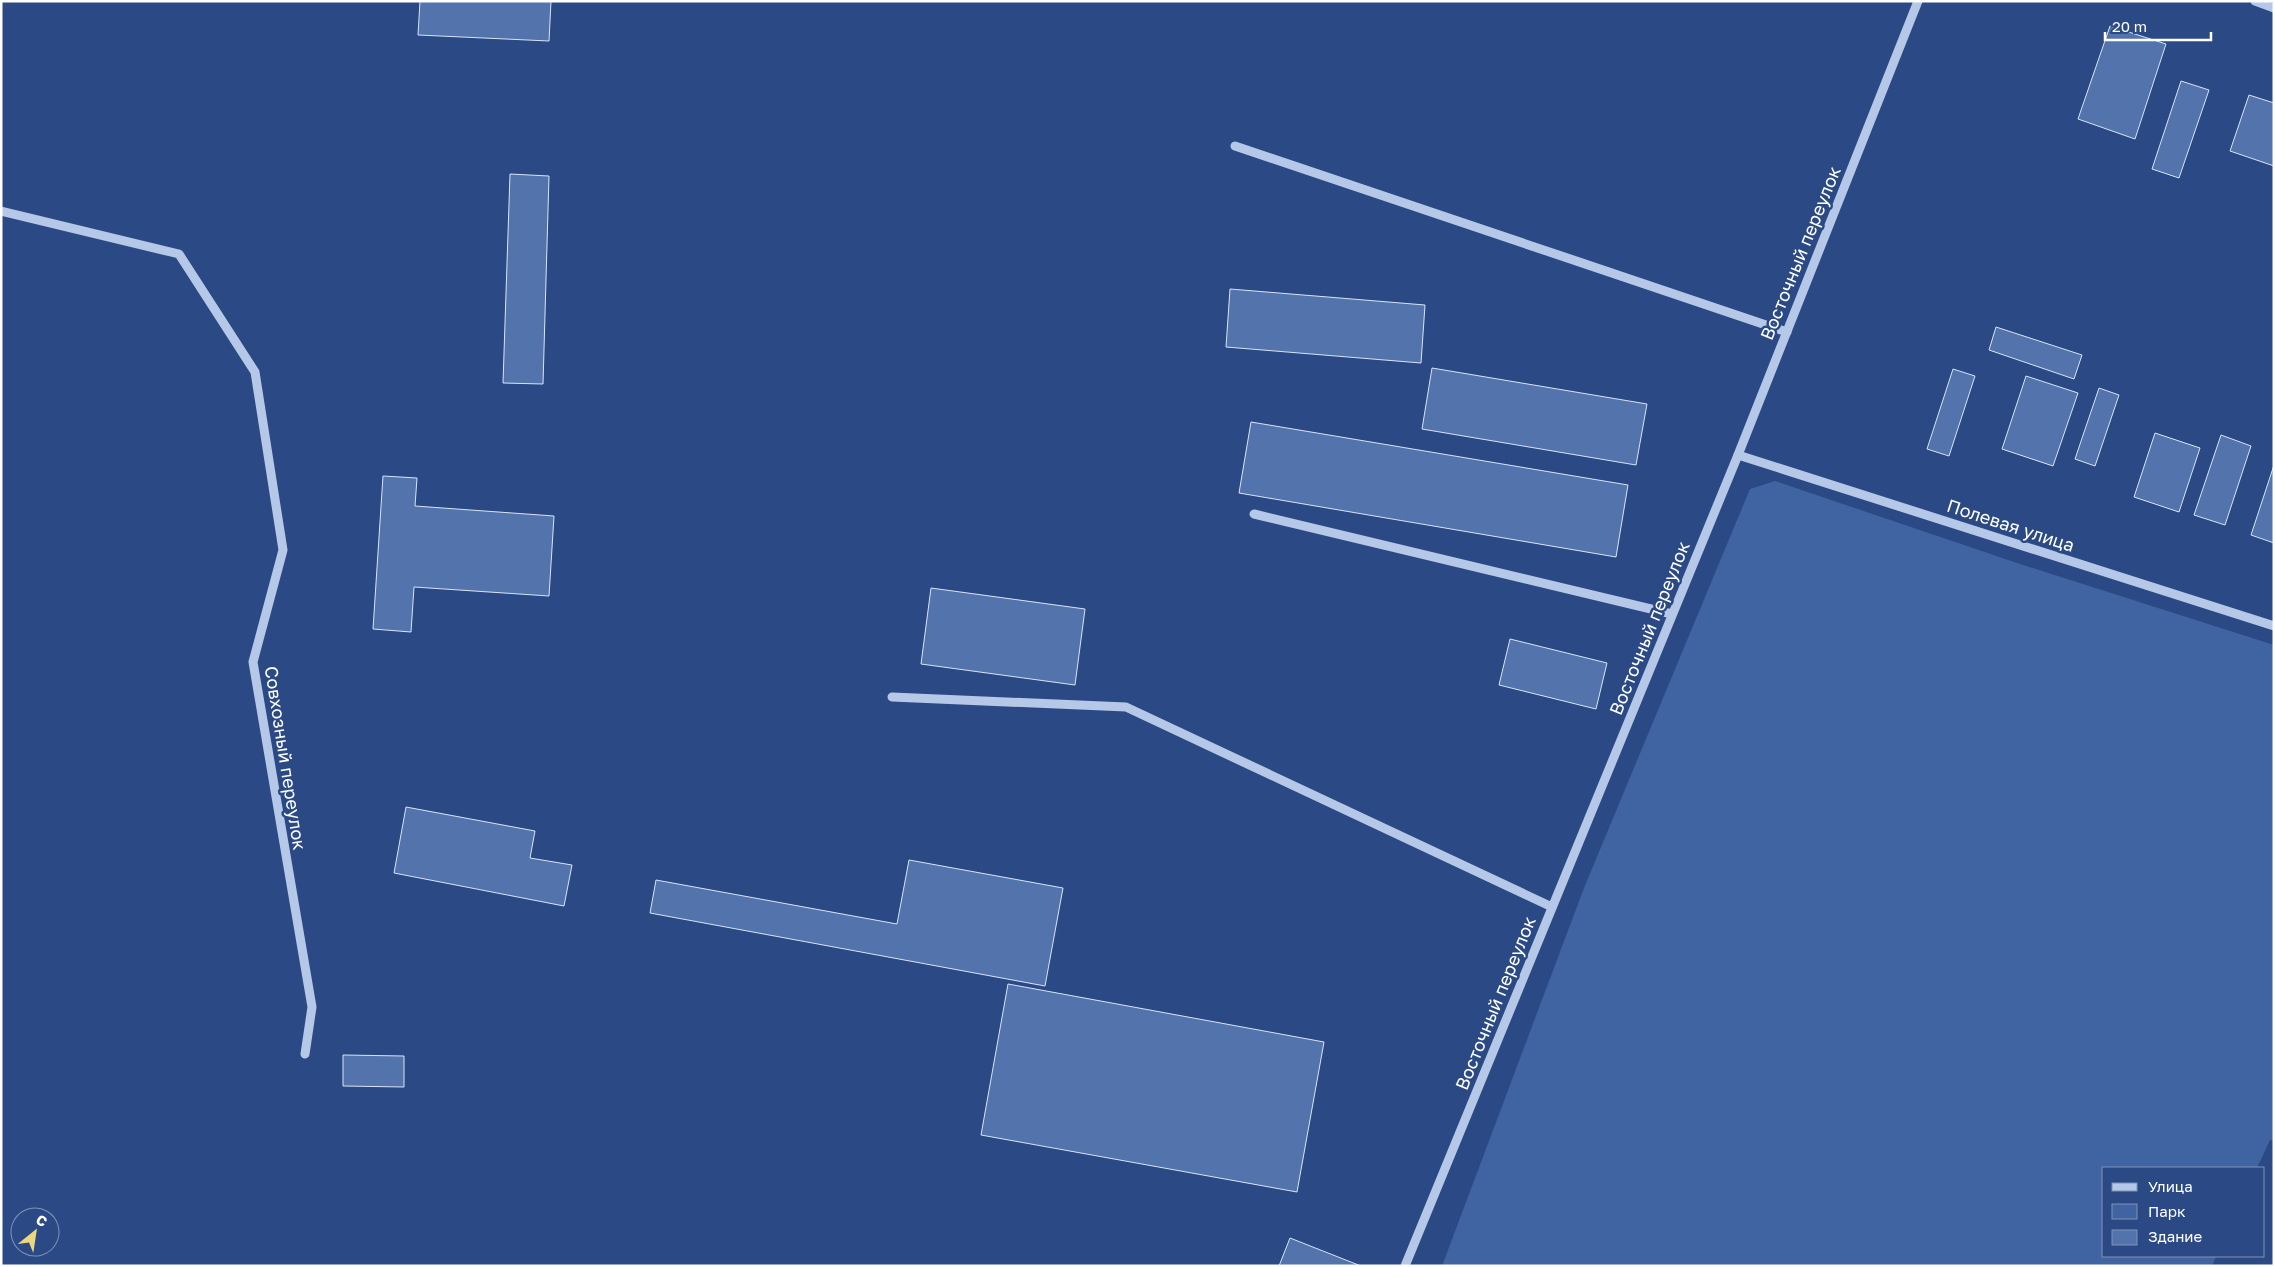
<svg xmlns="http://www.w3.org/2000/svg" width="2275" height="1267" font-family="'Golos Text',sans-serif">
	<rect width="100%" height="100%" fill="#2b4a85"/>
	<!-- green -->
	<polygon fill="#4063a1" points="1775,481 2023,565 2274,645 2274,1141 2270,1140 2257,1168 2104,1168 2104,1256 2216,1256 2212,1266 1442,1266 1584,888 1750,489"/>
	<!-- building -->
	<g fill="#5373ac" stroke="#d9e4f6">
		<polygon points="420,1 551,1 549,41 418,35"/>
		<polygon points="2110,26 2166,44 2135,139 2078,119"/>
		<polygon points="2181,81 2209,90 2179,178 2152,169"/>
		<polygon points="2249,95 2274,103 2274,166 2230,151"/>
		<polygon points="510,174 549,176 543,384 503,383"/>
		<polygon points="1230,289 1425,305 1421,363 1226,347"/>
		<polygon points="1996,327 2082,355 2074,379 1989,350"/>
		<polygon points="1432,368 1647,404 1636,465 1422,429"/>
		<polygon points="1953,369 1975,376 1949,456 1927,449"/>
		<polygon points="2026,376 2078,393 2053,466 2002,449"/>
		<polygon points="2099,388 2119,395 2095,466 2075,459"/>
		<polygon points="1251,422 1628,485 1616,557 1239,493"/>
		<polygon points="2155,433 2200,448 2179,512 2134,497"/>
		<polygon points="2221,435 2251,446 2225,525 2194,515"/>
		<polygon points="2274,465 2274,543 2251,535"/>
		<polygon points="383,476 417,478 415,506 554,516 549,596 414,587 411,632 373,629"/>
		<polygon points="931,588 1085,609 1075,685 921,664"/>
		<polygon points="1510,639 1607,663 1596,709 1499,685"/>
		<polygon points="406,807 535,831 530,858 572,865 564,906 394,873"/>
		<polygon points="909,860 1063,888 1045,986 650,913 656,880 897,924"/>
		<polygon points="1008,984 1324,1042 1297,1192 981,1135"/>
		<polygon points="343,1055 404,1056 404,1087 343,1086"/>
		<polygon points="1290,1238 1361,1266 1279,1266"/>
	</g>
	<g fill="none" stroke-linecap="round" stroke-linejoin="round">
		<!-- minor -->
		<g stroke="#b6c8e7" stroke-width="9">
			<polyline points="2255,1 2274,8"/>
			<polyline points="1235,146 1787,332"/>
			<polyline points="1,211 179,254 255,372 283,550 253,662 312,1007 305,1054"/>
			<polyline points="1738,455 2274,626"/>
			<polyline points="1254,514 1672,614"/>
			<polyline points="892,697 1126,707 1552,907"/>
			<polyline points="1405,1266 1738,455 1918,1"/>
		</g>
	</g>
	<g text-anchor="middle" dominant-baseline="central" stroke-width="5" stroke-linejoin="round" paint-order="stroke">
		<!-- street labels -->
		<g font-size="18" fill="#fff" stroke="#2b4a85">
			<text transform="translate(1800 253) rotate(-68)">Восточный переулок</text>
			<text transform="translate(2011 525) rotate(18)">Полевая улица</text>
			<text transform="translate(1649 628) rotate(-68)">Восточный переулок</text>
			<text transform="translate(286 758) rotate(81)">Совхозный переулок</text>
			<text transform="translate(1495 1003) rotate(-68)">Восточный переулок</text>
		</g>
	</g>
	<!-- border -->
	<rect width="2275" height="1267" fill="none" stroke="#ffffff" stroke-width="5"/>
	<!-- legend -->
	<rect x="2102" y="1167" width="162" height="90" fill="#2b4a85" stroke="#8092b6"/>
	<rect x="2112" y="1183" width="25" height="8" fill="#b6c8e7" stroke="#8092b6"/>
	<text x="2148" y="1192" font-size="15" fill="#ffffff">Улица</text>
	<rect x="2112" y="1204" width="25" height="15" fill="#4063a1" stroke="#8092b6"/>
	<text x="2148" y="1217" font-size="15" fill="#ffffff">Парк</text>
	<rect x="2112" y="1230" width="25" height="15" fill="#5373ac" stroke="#8092b6"/>
	<text x="2148" y="1242" font-size="15" fill="#ffffff">Здание</text>
	<!-- north arrow -->
	<g transform="translate(35 1232) rotate(30)"><circle r="24" fill="#2b4a85" stroke="#8092b6"/>
	<path d="M0-4L9 19L0 12L-9 19Z" fill="#edd77e"/>
	<text y="-8" font-size="14" font-weight="bold" text-anchor="middle" fill="#ffffff">С</text>
	</g>
	<!-- scale -->
	<path d="M2105 32v8h106v-8" fill="none" stroke="#ffffff" stroke-width="2.5"/>
	<text x="2112" y="32" font-size="15" fill="#ffffff" stroke="#2b4a85" stroke-width="4" paint-order="stroke">20 m</text>
</svg>
